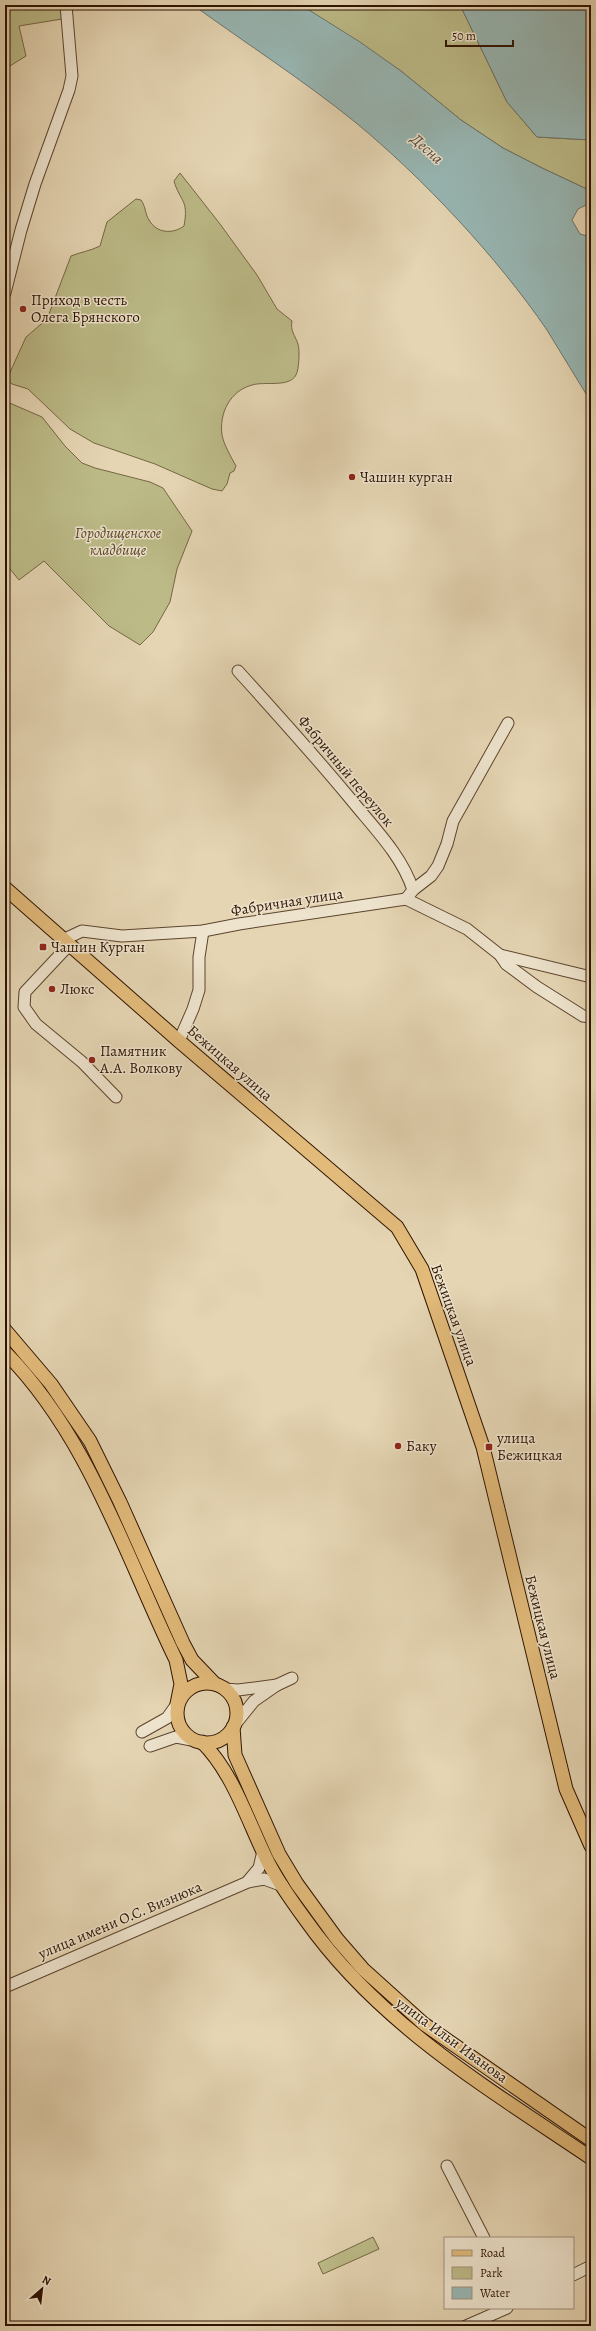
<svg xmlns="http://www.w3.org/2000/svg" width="596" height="2331" font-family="Alegreya,serif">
	<rect width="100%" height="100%" fill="#e5d5b3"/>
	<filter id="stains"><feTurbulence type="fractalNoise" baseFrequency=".005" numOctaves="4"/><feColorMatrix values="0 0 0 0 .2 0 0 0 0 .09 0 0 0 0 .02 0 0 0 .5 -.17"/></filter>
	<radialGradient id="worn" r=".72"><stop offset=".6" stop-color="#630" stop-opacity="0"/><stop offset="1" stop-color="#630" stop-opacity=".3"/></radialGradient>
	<!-- green -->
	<g fill="#bcbb88" stroke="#756744">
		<polygon points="7,5 61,5 62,19 19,26 26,56 5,69 5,6"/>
		<polygon points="301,5 460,5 507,102 537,137 591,140 591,191 542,168 503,148 461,120 401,71"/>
		<path d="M180 173 220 224 257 275 277 309 292 321C290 331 295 335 298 344 300 350 299 370 296 375 289 388 265 381 252 385 230 391 219 413 222 435 224 445 231 457 236 466L234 471 230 473 227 484 222 491 212 489 155 464 94 443 70 429 28 389 12 384 7 379 26 337 47 319 71 256C81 252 90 251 100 246L107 222 136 199 141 200C146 207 145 214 149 220 157 234 173 234 184 226 189 199 180 202 174 181Z"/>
		<polygon points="5,401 42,417 65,446 82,463 95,468 150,482 163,488 192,531 177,569 170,602 153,632 140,645 109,626 44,561 19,580 5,563"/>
		<polygon points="373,2237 379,2249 323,2274 318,2263"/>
	</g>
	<!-- water -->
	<g fill="#98b7b4" stroke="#6e756c">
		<path d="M193 5H301L360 42 401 71 461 120 503 148 542 168 591 191V208L586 205 578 209 572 220 580 234 591 237V402C576 378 562 354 547 330 497 257 423 178 355 122 303 80 247 44 193 5Z"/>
		<polygon points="460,5 591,5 591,140 537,137 507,102"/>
	</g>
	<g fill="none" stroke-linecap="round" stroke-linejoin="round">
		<!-- minor casing -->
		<g stroke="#5c442d" stroke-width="13">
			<g id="minor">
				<polyline points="5,293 21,230 35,184 69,90 72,76 66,5"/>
				<path d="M238 671C277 714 316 757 353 802 375 829 402 856 413 890L406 899"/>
				<polyline points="413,890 431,876 438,866 447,844 453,821 508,723"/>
				<polyline points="65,939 82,931 122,936 203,931 239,924 406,899 467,929 500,955 506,964 537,987 583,1016 591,1017"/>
				<polyline points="70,944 25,992 24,1007 36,1024 82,1062 116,1097"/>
				<polyline points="500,955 591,977"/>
				<polyline points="179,1041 193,1009 199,990 199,957 203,931"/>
				<polyline points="277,1685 292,1678"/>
				<polyline points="225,1689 238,1690 277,1685 254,1701 233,1727"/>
				<polyline points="142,1732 167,1718 177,1704"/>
				<polyline points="150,1746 176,1737 202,1742"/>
				<polyline points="248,1881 259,1868 263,1851"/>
				<polyline points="5,1987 248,1882 264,1879 283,1886"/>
				<polyline points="447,2166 484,2238"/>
				<polyline points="573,2275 591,2266"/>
				<polyline points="466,2326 507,2308"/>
			</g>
		</g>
		<!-- major casing -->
		<g stroke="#2e1300" stroke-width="15">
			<g id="major">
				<polyline points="5,888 179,1041 397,1227 422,1269 483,1447 566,1789 591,1846"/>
				<polyline points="5,1330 51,1384 90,1441 120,1502 183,1643 192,1660 214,1683"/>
				<path d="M5 1352C89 1437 125 1555 176 1660L181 1684 177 1704"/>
				<circle cx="207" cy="1713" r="30"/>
				<polyline points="233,1727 235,1755 279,1854 297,1884 337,1939 363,1969 424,2024 591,2140"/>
				<path d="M202 1742C233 1773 247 1819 266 1858 276 1879 291 1900 305 1919 379 2024 486 2087 591 2158"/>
			</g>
		</g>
		<!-- minor -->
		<use href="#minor" stroke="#eee4ce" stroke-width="11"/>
		<!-- major -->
		<use href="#major" stroke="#e2ba7a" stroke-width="13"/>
	</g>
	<!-- markers -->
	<g fill="#8f2418" stroke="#eee4ce" stroke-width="1.5">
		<circle cx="23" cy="309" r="4"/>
		<circle cx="352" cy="477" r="4"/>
		<rect x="39" y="943" width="8" height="8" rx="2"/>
		<circle cx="52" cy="989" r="4"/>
		<circle cx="92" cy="1060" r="4"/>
		<circle cx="398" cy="1446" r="4"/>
		<rect x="485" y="1443" width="8" height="8" rx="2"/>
	</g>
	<g text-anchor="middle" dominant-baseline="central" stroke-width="3" stroke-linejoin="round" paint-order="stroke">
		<!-- poi labels -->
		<g font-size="15" fill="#2e1300" stroke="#eee4ce" text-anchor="start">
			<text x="31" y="300">Приход в честь<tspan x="31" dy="17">Олега Брянского</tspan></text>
			<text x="360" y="477">Чашин курган</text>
			<text x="51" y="947">Чашин Курган</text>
			<text x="60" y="989">Люкс</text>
			<text x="100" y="1051">Памятник<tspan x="100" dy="17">А.А. Волкову</tspan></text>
			<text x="497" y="1438">улица<tspan x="497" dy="17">Бежицкая</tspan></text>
			<text x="406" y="1446">Баку</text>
		</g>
		<!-- park labels -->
		<g font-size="15" font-style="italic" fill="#594529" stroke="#eee4ce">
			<text x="118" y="533">Городищенское<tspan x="118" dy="17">кладбище</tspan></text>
		</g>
		<!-- street labels -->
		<g font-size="15" fill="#2e1300" stroke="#eee4ce">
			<text transform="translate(346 771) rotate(50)">Фабричный переулок</text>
			<text transform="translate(287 902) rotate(-9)">Фабричная улица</text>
			<text transform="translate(230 1063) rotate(41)">Бежицкая улица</text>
			<text transform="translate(454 1315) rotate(70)">Бежицкая улица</text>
			<text transform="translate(543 1627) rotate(76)">Бежицкая улица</text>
			<text transform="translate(120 1920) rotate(-23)">улица имени О.С. Визнюка</text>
			<text transform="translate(452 2040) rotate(36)">улица Ильи Иванова</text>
		</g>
		<!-- water labels -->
		<g font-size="16" font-style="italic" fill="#534c3f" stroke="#eee4ce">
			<text transform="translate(427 149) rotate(42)">Десна</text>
		</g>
	</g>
	<!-- margin -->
	<rect width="596" height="2331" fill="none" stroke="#e5d5b3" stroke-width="20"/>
	<rect x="6" y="6" width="584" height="2319" fill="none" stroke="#2e1300" stroke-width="2"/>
	<rect x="10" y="10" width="576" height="2311" fill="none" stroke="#2e1300"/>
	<!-- legend -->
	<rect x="444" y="2237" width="130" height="72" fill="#eee4ce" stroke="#a1907c"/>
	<rect x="452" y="2250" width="20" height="6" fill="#e2ba7a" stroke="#a1907c"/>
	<text x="480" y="2257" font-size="12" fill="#2e1300">Road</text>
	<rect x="452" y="2267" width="20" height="12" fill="#bcbb88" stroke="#a1907c"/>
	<text x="480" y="2277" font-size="12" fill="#2e1300">Park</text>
	<rect x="452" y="2287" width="20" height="12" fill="#98b7b4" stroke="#a1907c"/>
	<text x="480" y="2297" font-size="12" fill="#2e1300">Water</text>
	<!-- north arrow -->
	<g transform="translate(42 2289) rotate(28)" stroke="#eee4ce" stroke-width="3" paint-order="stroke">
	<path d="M0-3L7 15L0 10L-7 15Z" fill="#2e1300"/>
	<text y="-6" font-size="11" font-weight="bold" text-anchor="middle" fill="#2e1300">N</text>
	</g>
	<!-- scale -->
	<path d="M446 40v6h67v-6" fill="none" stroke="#2e1300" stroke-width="2"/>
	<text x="452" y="40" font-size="12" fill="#2e1300" stroke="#eee4ce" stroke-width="3" paint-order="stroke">50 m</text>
	<rect width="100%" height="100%" filter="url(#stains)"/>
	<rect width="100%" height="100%" fill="url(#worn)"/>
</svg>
